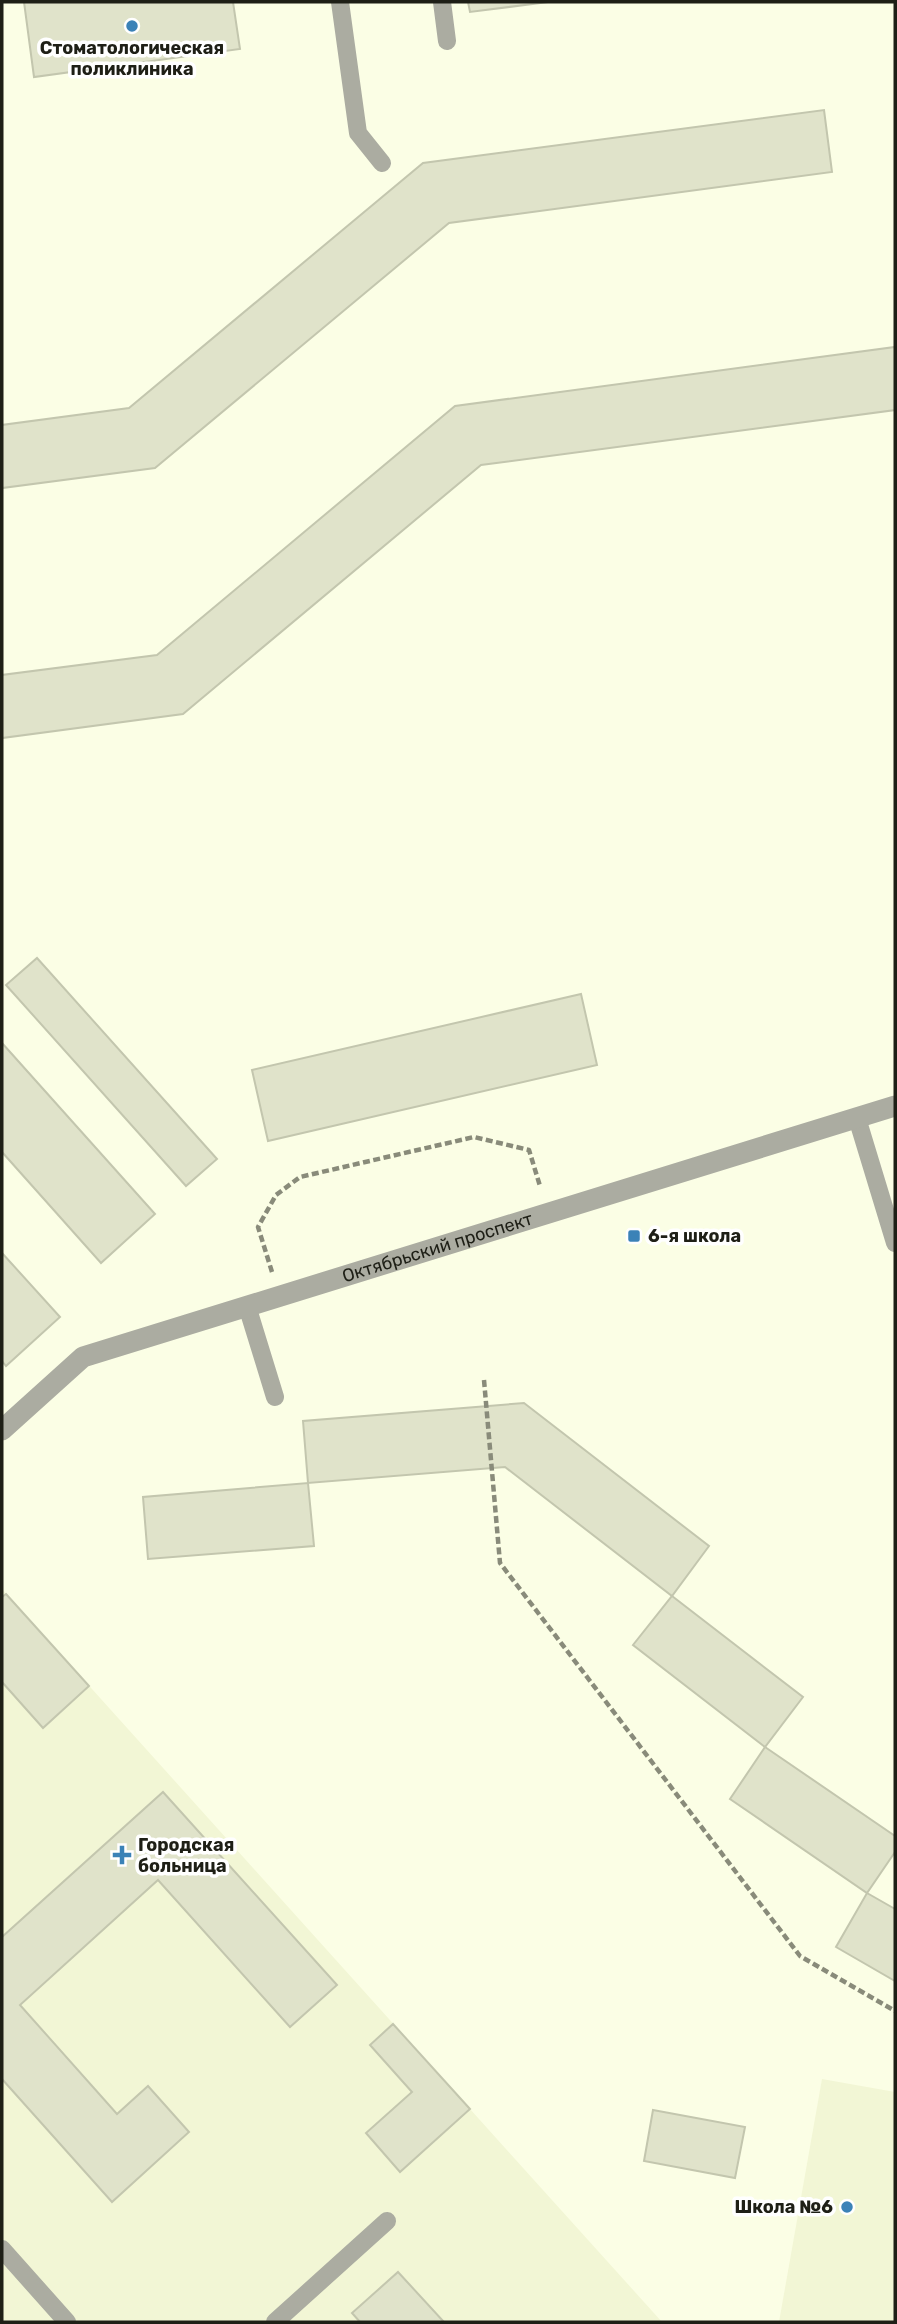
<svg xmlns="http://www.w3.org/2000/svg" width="897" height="2324" font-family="Rubik,sans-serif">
	<rect width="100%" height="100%" fill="#fbfee5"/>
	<!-- built -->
	<g fill="#f2f6d5">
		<polygon points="2,1589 470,2109 662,2322 2,2322"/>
		<polygon points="822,2079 895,2092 895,2322 779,2322"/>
	</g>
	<!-- building -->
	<g fill="#e0e3ca" stroke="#c3c6ae" stroke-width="2">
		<polygon points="24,2 233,2 240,49 34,77"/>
		<polygon points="468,2 548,2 470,12"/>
		<polygon points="824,110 832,172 449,223 155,468 2,488 2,425 129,408 423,163"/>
		<polygon points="895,347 895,410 481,465 183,714 2,738 2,675 157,655 455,406"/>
		<polygon points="37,958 217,1159 186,1186 6,985"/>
		<polygon points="581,994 597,1065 268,1141 252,1070"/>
		<polygon points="2,1043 155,1214 101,1263 2,1152"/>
		<polygon points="2,1253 60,1317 6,1366 2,1361"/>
		<polygon points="524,1403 709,1546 672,1596 505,1467 308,1483 303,1421"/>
		<polygon points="308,1483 314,1546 148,1559 143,1497"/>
		<polygon points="6,1594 89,1686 43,1728 2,1682 2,1597"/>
		<polygon points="672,1596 803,1697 765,1747 633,1645"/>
		<polygon points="765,1747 895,1836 895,1852 867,1893 730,1799"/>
		<polygon points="163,1792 337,1985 290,2027 158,1880 20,2005 117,2114 148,2086 189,2132 112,2202 2,2079 2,1937"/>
		<polygon points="867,1893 895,1909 895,1981 836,1947"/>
		<polygon points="393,2024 470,2109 400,2172 366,2133 412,2092 370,2045"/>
		<polygon points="653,2110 745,2127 735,2178 644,2161"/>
		<polygon points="398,2272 444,2322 360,2322 352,2313"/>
	</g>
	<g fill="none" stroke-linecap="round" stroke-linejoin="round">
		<!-- path -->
		<g stroke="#898b7a" stroke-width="4.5" stroke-dasharray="7 3.5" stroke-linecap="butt">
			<polyline points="272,1272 258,1227 276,1195 300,1177 474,1137 529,1150 540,1186"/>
			<polyline points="484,1380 500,1563 800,1956 895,2011"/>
		</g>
		<!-- service -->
		<g stroke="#abaca1" stroke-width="18">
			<polyline points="340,2 358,133 382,163"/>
			<polyline points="442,2 447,41"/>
			<polyline points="857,1118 895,1243"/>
			<polyline points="247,1306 275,1397"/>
			<polyline points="2,2249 67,2322"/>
			<polyline points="275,2322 387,2221"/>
		</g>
		<!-- minor -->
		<path stroke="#abaca1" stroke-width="21" id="s1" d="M2 1430 83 1357 895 1106"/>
	</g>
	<!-- markers -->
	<g fill="#3b82b7" stroke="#fff" stroke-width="2.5">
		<circle cx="132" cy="26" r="7"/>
		<rect x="627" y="1229" width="14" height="14" rx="3.5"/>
		<path d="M118.5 1844.5h7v7h7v7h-7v7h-7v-7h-7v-7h7z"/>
		<circle cx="847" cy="2207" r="7"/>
	</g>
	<g text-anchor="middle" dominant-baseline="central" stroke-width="7" stroke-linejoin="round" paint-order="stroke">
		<!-- poi labels -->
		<g font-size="18" font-weight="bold" fill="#1e1f16" stroke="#fff" text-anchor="start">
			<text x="132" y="48" text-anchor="middle">Стоматологическая<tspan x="132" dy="21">поликлиника</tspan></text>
			<text x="648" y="1236">6-я школа</text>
			<text x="138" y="1845">Городская<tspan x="138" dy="21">больница</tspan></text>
			<text x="833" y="2207" text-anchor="end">Школа №6</text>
		</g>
		<!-- street labels -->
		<g font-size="18" fill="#1e1f16" stroke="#fff">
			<text stroke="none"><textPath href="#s1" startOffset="480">Октябрьский проспект</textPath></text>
		</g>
	</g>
	<!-- border -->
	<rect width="897" height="2324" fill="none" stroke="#1e1f16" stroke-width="7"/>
</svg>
